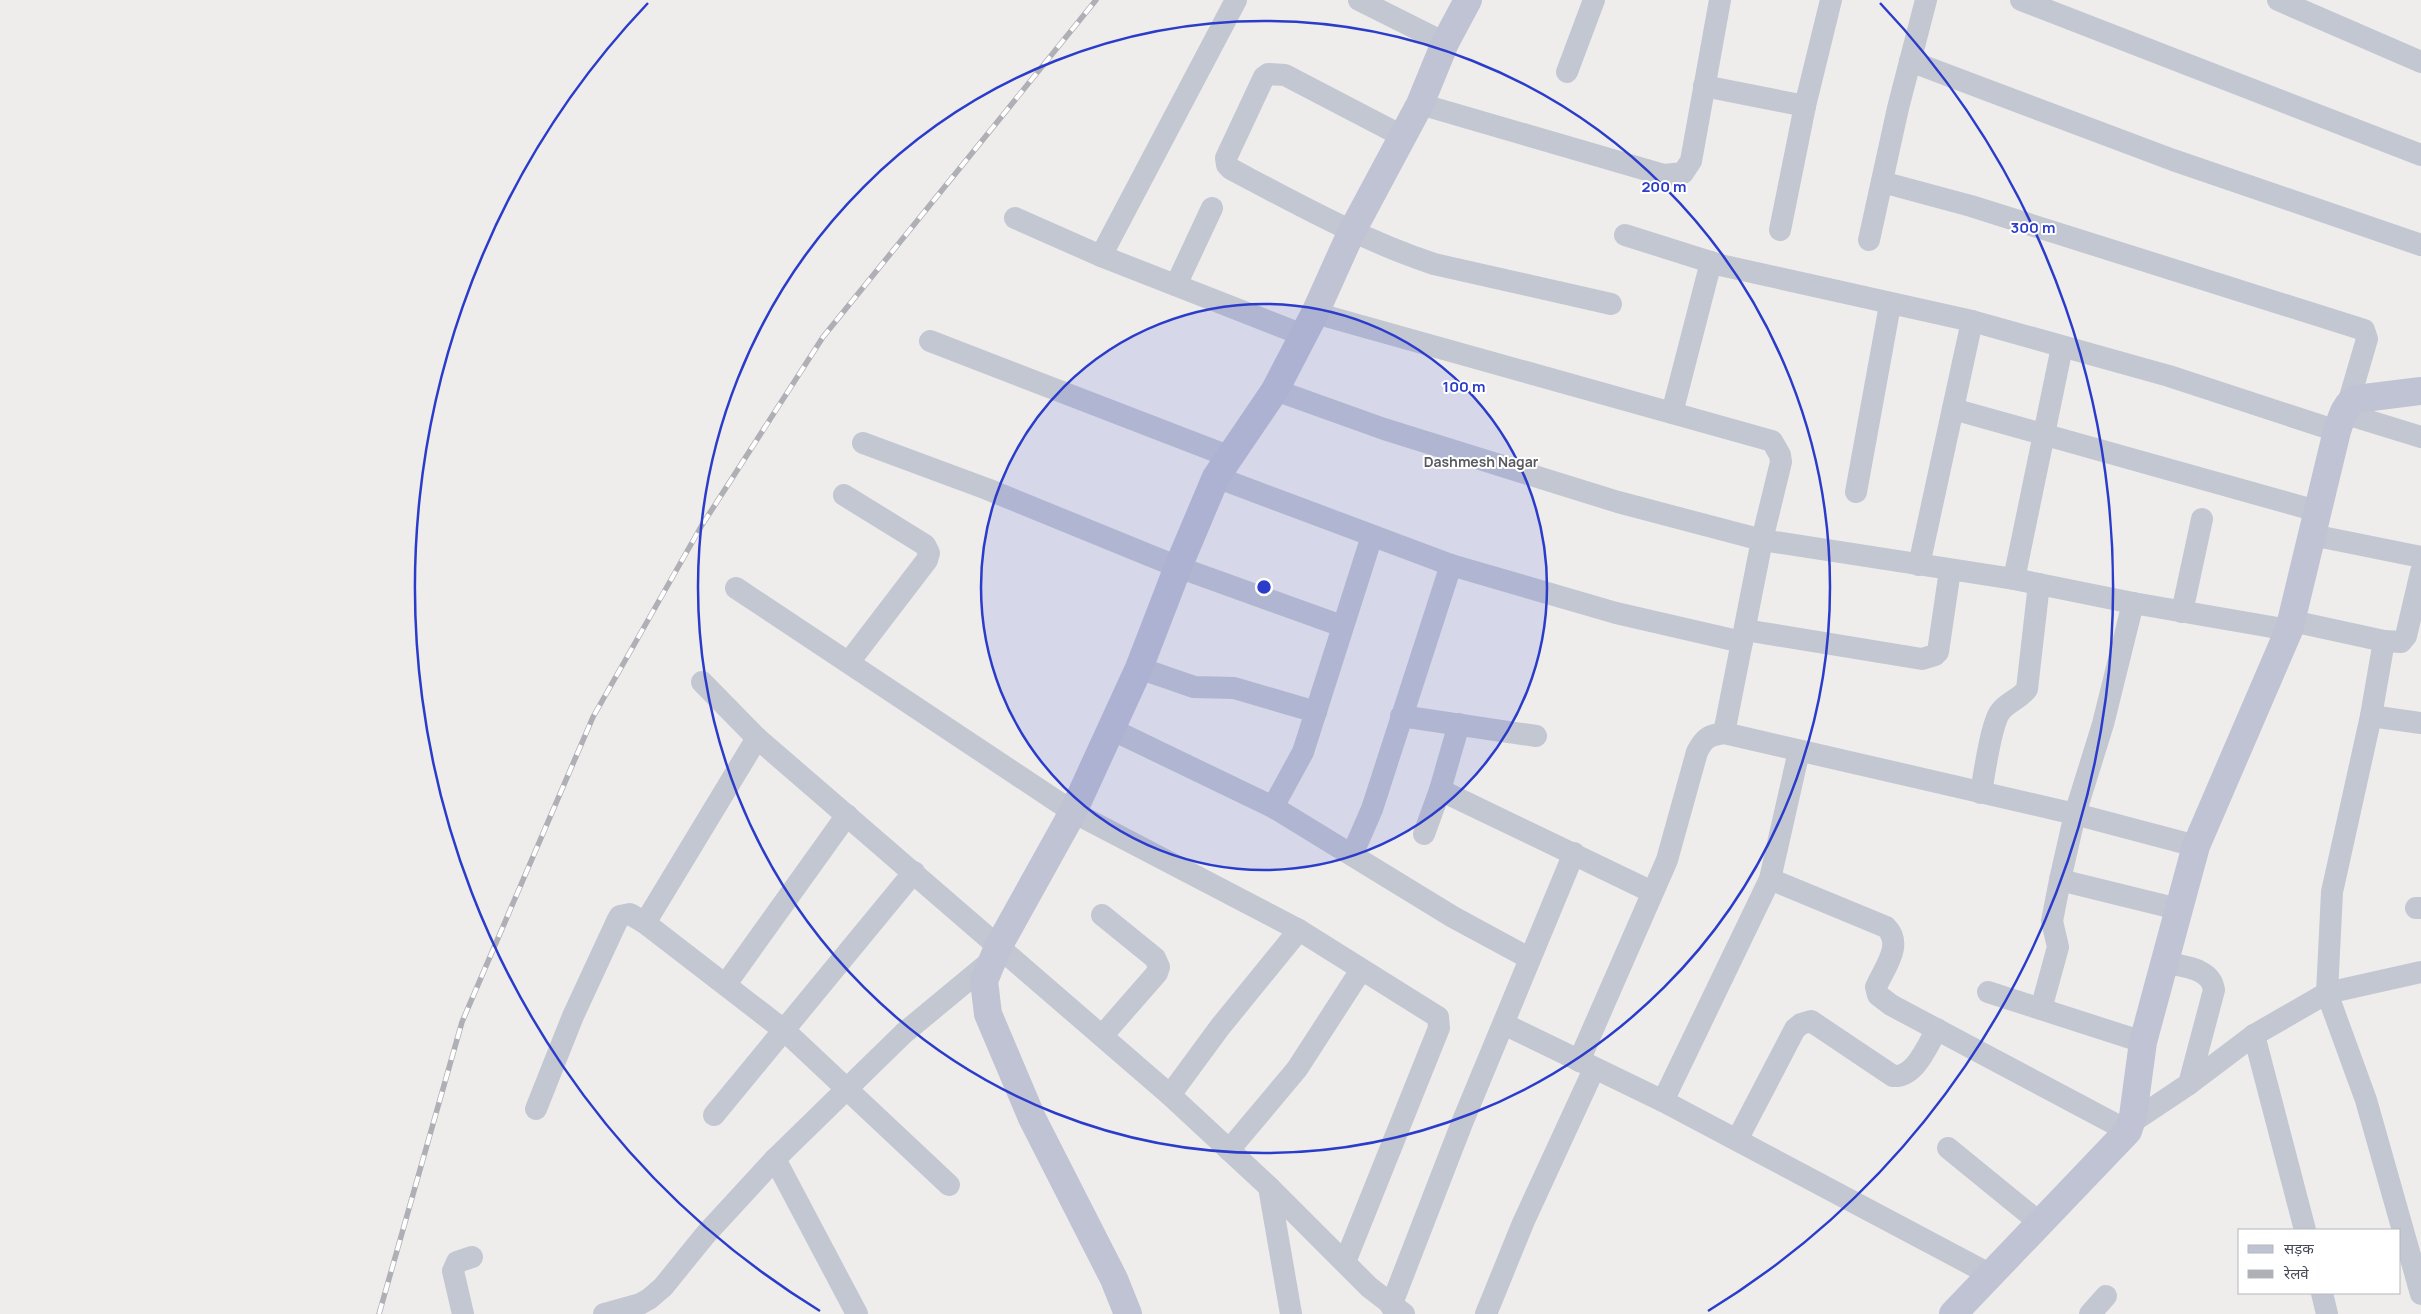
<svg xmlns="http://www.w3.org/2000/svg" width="2421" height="1314" font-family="Manrope,'Noto Sans Devanagari',sans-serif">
	<rect width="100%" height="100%" fill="#eeedec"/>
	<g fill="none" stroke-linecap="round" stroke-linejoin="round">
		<!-- street -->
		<g stroke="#c3c7d2" stroke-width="22">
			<polyline points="1359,0 1445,43"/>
			<polyline points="2021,0 2421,155"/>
			<polyline points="2278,0 2421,62"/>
			<polyline points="1910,61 2173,160 2421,245"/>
			<polyline points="1567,72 1594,0"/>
			<polyline points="1704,86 1805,106"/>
			<polyline points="1420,104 1664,175 1683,173 1691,161 1720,0"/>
			<path d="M1402 136 1285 75 1268 74 1264 77 1226 158 1227 165 1231 169C1297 204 1362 240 1434 264L1611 304"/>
			<polyline points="1882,182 1971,206 2358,328 2364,330 2367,339 2348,404"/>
			<polyline points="1015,218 1101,256 1303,335"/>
			<polyline points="1780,230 1805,106 1831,0"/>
			<polyline points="1625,235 1720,265 1972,321 2169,376 2337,431"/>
			<polyline points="1869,240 1898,108 1926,0"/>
			<polyline points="1101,256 1236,0"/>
			<polyline points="1176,285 1212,208"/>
			<polyline points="1315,313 1772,441 1780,455 1781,462 1762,540 1724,733"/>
			<polyline points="930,341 1228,456"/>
			<polyline points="1275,390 1384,429 1560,484 1618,502 1762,540 2014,579 2133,603 2289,630"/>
			<polyline points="1953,409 2317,511"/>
			<polyline points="1672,413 1711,262"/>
			<polyline points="2343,413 2421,437"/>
			<polyline points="863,443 987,489 1178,567 1342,626"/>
			<polyline points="1216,477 1451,565 1616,613 1742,642"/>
			<polyline points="1856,492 1890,305"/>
			<polyline points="844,495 925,545 929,553 927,560 849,662"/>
			<polyline points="2312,535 2421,557"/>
			<polyline points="1919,565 1972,321"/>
			<polyline points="2014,579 2062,347"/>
			<polyline points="736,588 1073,812 1299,930 1438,1017 1439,1028 1345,1262"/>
			<polyline points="2182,612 2202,519"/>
			<polyline points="2292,621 2384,641 2401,642 2406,636 2421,572"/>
			<polyline points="1745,630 1922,659 1935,655 1938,652 1950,570"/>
			<polyline points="2384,641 2371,716 2332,892 2327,993 2366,1100 2421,1294"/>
			<polyline points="1139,668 1194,687 1234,688 1316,712"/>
			<polyline points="702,682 757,738 1170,1095 1269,1187 1369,1287 1404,1314"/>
			<polyline points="1401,716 1536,736"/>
			<polyline points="2371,716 2421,723"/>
			<polyline points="1111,729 1273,807 1453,917 1529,958"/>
			<polyline points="1440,790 1652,892"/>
			<path d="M1981 793C1984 775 1991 725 2000 712 2007 702 2020 699 2027 689L2039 584"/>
			<polyline points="1273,807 1303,752 1372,536"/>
			<polyline points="1424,834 1440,790 1459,724"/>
			<polyline points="1352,855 1372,809 1451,565"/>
			<path d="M1770 879 1886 927C1904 945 1884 968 1876 987L1878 995 1891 1005 2128 1131"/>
			<polyline points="2060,880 2178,909"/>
			<polyline points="2416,908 2421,908"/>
			<polyline points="1102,915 1155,958 1159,967 1157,973 1102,1036"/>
			<polyline points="645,923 757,738"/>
			<path d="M2164 962C2182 967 2211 967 2214 990L2189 1084"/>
			<polyline points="726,984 847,815"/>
			<polyline points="1988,992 2143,1042"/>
			<polyline points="2041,1009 2058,947 2052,921 2060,880 2075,814 2103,724 2133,603"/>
			<polyline points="1504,1024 1663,1101 1991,1275"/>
			<polyline points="2254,1035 2305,1230"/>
			<path d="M1579 1061 1667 860 1697 752C1704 738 1709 735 1724 733L2075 814 2196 846"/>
			<polyline points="1170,1095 1220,1027 1299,930"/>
			<polyline points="1663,1101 1770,879 1799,751"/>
			<polyline points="536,1109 573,1016 617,921 620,916 630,914 645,923 785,1031 949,1185"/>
			<polyline points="714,1115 914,872"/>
			<polyline points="2132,1122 2189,1084 2254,1035 2327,993 2421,972"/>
			<path d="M1737 1140 1795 1029 1801 1024 1811 1021 1893 1076C1915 1078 1927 1046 1937 1029"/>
			<polyline points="1948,1148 2040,1223"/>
			<polyline points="1229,1150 1297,1069 1361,970"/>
			<polyline points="775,1159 857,1314"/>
			<polyline points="1269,1187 1291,1314"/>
			<polyline points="2322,1293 2327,1314"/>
			<polyline points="1391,1306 1462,1123 1574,853"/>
			<polyline points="463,1314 453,1271 457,1262 472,1257"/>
			<polyline points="604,1314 640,1304 649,1299 663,1287 706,1234 775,1159 904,1033 991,961"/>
			<polyline points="1486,1314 1523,1223 1594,1069"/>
			<polyline points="2090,1314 2106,1296"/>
		</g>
		<!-- secondary -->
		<g stroke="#c0c3d3" stroke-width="28">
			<polyline points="1128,1314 1114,1279 1032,1118 988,1014 984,981 998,947 1073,812 1139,668 1178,567 1216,477 1275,390 1315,313 1351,233 1420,104 1445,43 1468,0"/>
			<path d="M1953 1314 2128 1131 2133 1116 2143 1042 2196 846 2289 630 2337 431C2341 420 2344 404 2356 399L2421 391"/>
		</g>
		<!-- rail casing -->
		<g stroke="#afafb6" stroke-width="5.5">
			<polyline id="rail" points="379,1314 462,1022 593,717 702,525 823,337 1096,0"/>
		</g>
		<!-- rail -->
		<use href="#rail" stroke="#fff" stroke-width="4" stroke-dasharray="11" stroke-linecap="butt"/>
	</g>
	<!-- distance rings -->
	<circle cx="1264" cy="587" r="283" fill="#2b3cca" fill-opacity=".12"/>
	<g fill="none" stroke="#2b3cca" stroke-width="2.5">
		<circle cx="1264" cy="587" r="283"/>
		<circle cx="1264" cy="587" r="566"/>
		<path d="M820 1311A849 849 0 0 1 648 3M1880 3A849 849 0 0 1 1708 1311"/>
	</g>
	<g text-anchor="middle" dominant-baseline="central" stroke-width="4" stroke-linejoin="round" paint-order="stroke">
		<!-- neighbourhood labels -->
		<g font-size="14" font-weight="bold" fill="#595a60" stroke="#fff">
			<text x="1481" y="461">Dashmesh Nagar</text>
		</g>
	</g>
	<circle cx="1264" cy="587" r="8" fill="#2b3cca" stroke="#fff" stroke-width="2.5"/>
	<g font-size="15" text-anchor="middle" font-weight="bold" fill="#2b3cca" stroke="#fff" stroke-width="4" stroke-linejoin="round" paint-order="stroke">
		<text x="1664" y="192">200 m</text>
		<text x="2033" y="233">300 m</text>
		<text x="1464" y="392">100 m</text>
	</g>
	<!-- legend -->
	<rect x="2238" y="1229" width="162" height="65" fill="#ffffff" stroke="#b5b7bc"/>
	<rect x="2248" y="1245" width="25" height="8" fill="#c0c3d3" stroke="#b5b7bc"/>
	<text x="2284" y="1254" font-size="15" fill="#464a57">सड़क</text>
	<rect x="2248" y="1270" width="25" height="8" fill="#afafb6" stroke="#b5b7bc"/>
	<text x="2284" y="1279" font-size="15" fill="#464a57">रेलवे</text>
</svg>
